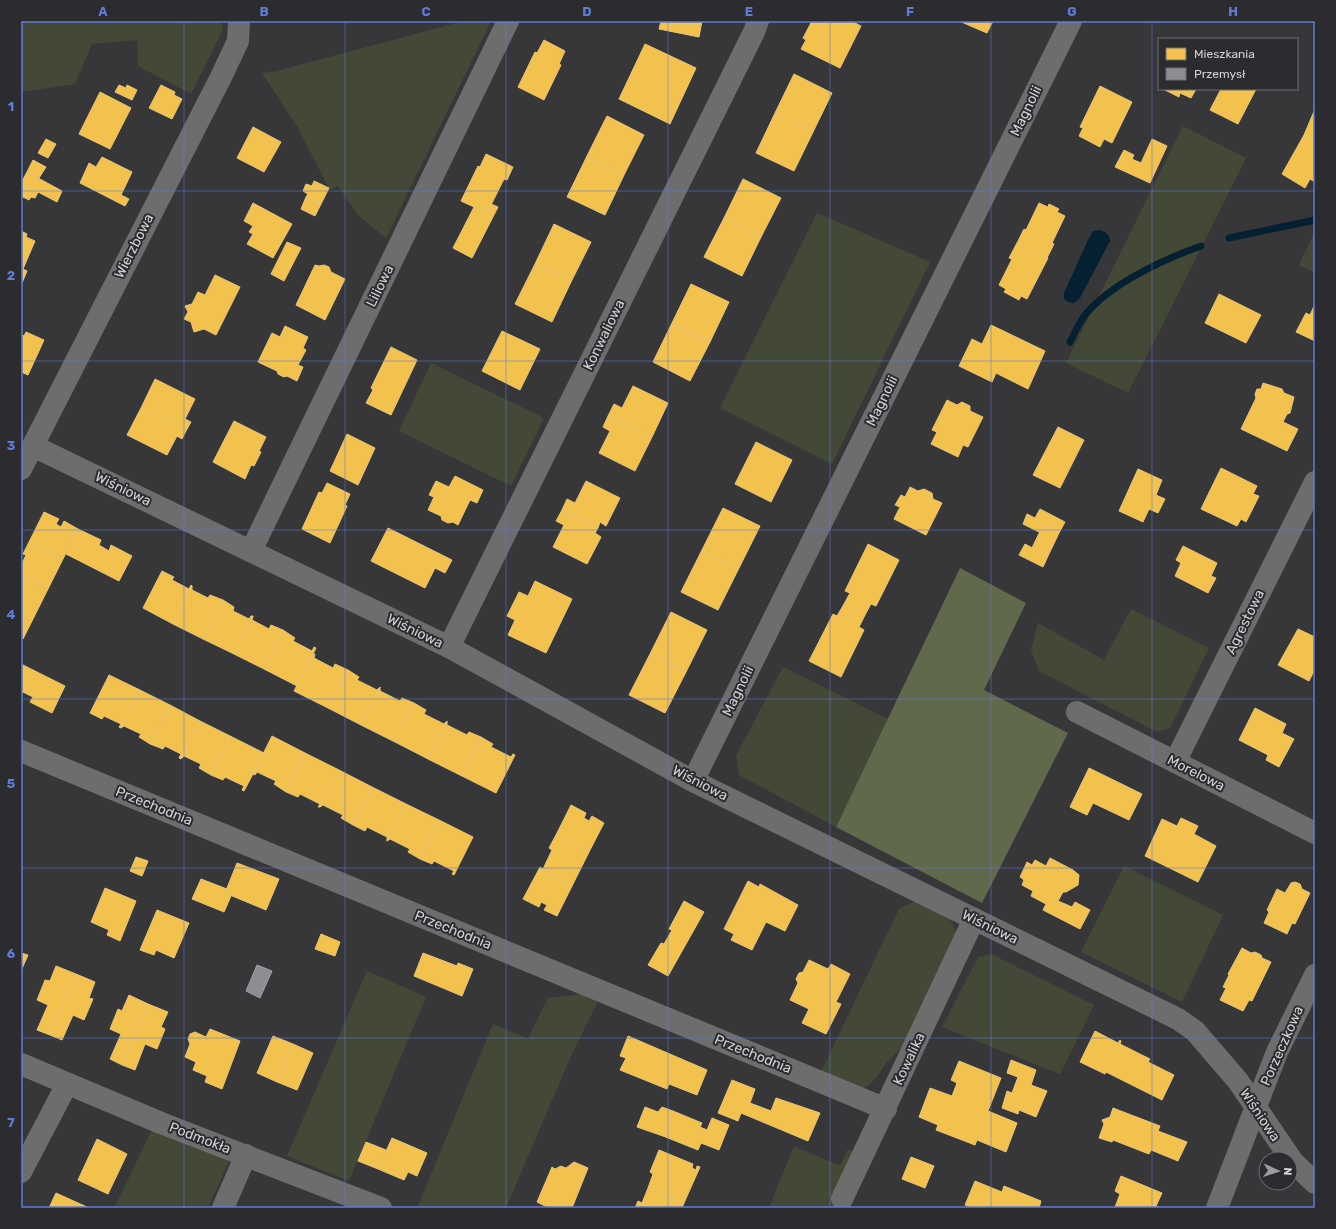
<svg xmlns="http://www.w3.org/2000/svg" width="1336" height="1229" font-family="Rubik,sans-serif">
	<rect width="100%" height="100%" fill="#373739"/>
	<!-- green -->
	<g fill="#444937">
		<polygon points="21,21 220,21 223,29 191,94 138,66 137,40 92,44 75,84 21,92"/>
		<polygon points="464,21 491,21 386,238 358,215 338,186 330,190 298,128 262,73 277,71"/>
		<polygon points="1183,126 1246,158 1128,393 1066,363"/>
		<polygon points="817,213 930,262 832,464 720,408"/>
		<polygon points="1315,231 1315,273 1299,265"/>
		<polygon points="431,363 544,418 511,486 399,431"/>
		<polygon points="1131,609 1209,648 1170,728 1157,732 1039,671 1031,650 1038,623 1104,660"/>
		<polygon points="783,667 888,719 836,827 739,775 736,756"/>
		<polygon points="1124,866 1223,915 1182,1002 1081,952"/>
		<path d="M916 901C932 909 957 915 956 937L903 1046C899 1051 894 1055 890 1059 880 1069 876 1084 861 1089L820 1074 899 909Z"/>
		<polygon points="991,954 1094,1005 1060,1074 942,1027 978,957"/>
		<polygon points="367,971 426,997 349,1181 287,1156"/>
		<polygon points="584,991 600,997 571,1056 506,1208 425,1208 418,1206 493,1024 528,1039 548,998 576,995"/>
		<polygon points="152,1130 229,1161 208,1208 114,1208"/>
		<polygon points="794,1146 840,1166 848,1149 855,1152 834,1208 769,1208"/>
	</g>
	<!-- forest -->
	<polygon fill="#61694c" points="960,568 1026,603 984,690 1068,733 982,903 836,827"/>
	<!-- water -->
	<polygon fill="#052031" points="1099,230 1105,232 1109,236 1110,241 1080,298 1074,303 1068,302 1064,299 1064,293 1089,238 1093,231"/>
	<!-- homes -->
	<g fill="#f2c14e" stroke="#e8c676">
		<polygon points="661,21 702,21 699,37 659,29"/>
		<polygon points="812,21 851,21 861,26 840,68 801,49 806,40 803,38"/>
		<polygon points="959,21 993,21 987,33"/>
		<polygon points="544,40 565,51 559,64 561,65 544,100 518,87 535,52 537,53"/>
		<polygon points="645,44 696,68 670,124 619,99"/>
		<polygon points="794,74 832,93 813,132 775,113"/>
		<polygon points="119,85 126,88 127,85 137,90 132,100 115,92"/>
		<polygon points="161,85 175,92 174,95 182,99 172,119 149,108"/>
		<polygon points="1100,86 1132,102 1112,143 1104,139 1100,147 1079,136 1083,128 1080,127"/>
		<polygon points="1163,89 1196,89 1191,98 1180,93 1179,97"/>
		<polygon points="1221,89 1256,89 1238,124 1210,110"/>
		<polygon points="100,92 131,108 110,149 79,134"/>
		<polygon points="1315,109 1315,140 1304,135"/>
		<polygon points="775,113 813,132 794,171 756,153"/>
		<polygon points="607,116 644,135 624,175 587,156"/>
		<polygon points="253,127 281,142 264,172 237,158"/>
		<polygon points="1304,135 1315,140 1315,182 1310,179 1305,188 1282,174"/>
		<polygon points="46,139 56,144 48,158 38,153"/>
		<polygon points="1152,139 1167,146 1150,183 1115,167 1124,150 1134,155 1132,159 1141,163"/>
		<polygon points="486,154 513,167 507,180 504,179 487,213 461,201 478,166 480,167"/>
		<polygon points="587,156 624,175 605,215 567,197"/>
		<polygon points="102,157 132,172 121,195 129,199 125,206 80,183 89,163 96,167"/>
		<polygon points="33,160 46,167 39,178 27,172"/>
		<polygon points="27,172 62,191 57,202 21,183"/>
		<polygon points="743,179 781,198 761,237 724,218"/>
		<polygon points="314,181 329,188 321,204 306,197 308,194 303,191 306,184 312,186"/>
		<polygon points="21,183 38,192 35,198 31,197 29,200 21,196"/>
		<polygon points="306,197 321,204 315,216 301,209"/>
		<polygon points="253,203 292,224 273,258 247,244 253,234 249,232 253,226 244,221"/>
		<polygon points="1039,203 1048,207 1049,204 1059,209 1057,212 1065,216 1052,243 1054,244 1047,258 1017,243 1024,229 1026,230"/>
		<polygon points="491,204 498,207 472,258 453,248 474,207 487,213"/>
		<polygon points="724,218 761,237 742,276 704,257"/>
		<polygon points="554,224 591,242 571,282 535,264"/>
		<polygon points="21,231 27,234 26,237 35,241 23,269 27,271 22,283"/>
		<polygon points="287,242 301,248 284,281 271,274"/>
		<polygon points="1017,243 1048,258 1027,299 1021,296 1019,300 1004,292 1006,289 999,285 1012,259 1009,258"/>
		<polygon points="535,264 571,282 552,322 515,304"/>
		<polygon points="315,265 319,266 324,265 329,267 331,272 345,279 325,320 296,305"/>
		<polygon points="215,275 240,287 216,335 204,329 194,332 191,322 184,319 188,312 185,306 192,304 198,292 205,295"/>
		<polygon points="691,284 729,302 710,342 672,323"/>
		<polygon points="1219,294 1261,315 1246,343 1205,323"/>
		<polygon points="1315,304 1315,341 1296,332 1306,313 1310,315"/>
		<polygon points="672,323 710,342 690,381 653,362"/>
		<polygon points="991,325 1045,351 1028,389 996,373 992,382 959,366 972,339 982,344"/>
		<polygon points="285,326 308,337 303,348 306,350 298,365 303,367 297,381 287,376 284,377 278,374 277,371 258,362 272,333 280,337"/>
		<polygon points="502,331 540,349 520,390 482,371"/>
		<polygon points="26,332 44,340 28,375 21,372 21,334 24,336"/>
		<polygon points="391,347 417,360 391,415 366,403 373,390 371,388"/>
		<polygon points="155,379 195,399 185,419 191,422 186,431 141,408"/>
		<polygon points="1263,383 1282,389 1284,393 1294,397 1290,413 1287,414 1283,422 1298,429 1287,451 1241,429 1256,398 1255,394 1257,389 1261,389"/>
		<polygon points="633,386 668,403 652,437 608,416 614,404 622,408"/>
		<polygon points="947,400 957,405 962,402 970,406 970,411 983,417 968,447 963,445 958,457 931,444 937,432 932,430"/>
		<polygon points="141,408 186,431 182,439 177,436 167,455 127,435"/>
		<polygon points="608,416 652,437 635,471 599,453 610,431 603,427"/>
		<polygon points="234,421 266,437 259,451 261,452 254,466 251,465 245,479 213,462"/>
		<polygon points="1058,427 1084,440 1060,488 1033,475"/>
		<polygon points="347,434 375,448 358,485 330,471"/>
		<polygon points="756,442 792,460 771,502 735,484"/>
		<polygon points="1221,468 1257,486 1253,494 1259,496 1246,522 1241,519 1237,526 1201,509"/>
		<polygon points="1138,469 1162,480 1156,495 1165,499 1158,513 1149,509 1143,522 1119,511"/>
		<polygon points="455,476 483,490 477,503 470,500 458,525 453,522 448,523 442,520 441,516 428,510 434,497 429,495 436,481 449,487"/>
		<polygon points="586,481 620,498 606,526 600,522 598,528 562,510 567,499 575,503"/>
		<polygon points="327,483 350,494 345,505 347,506 330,543 302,529 319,492 322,493"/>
		<polygon points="910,487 918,491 924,489 932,493 933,499 942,503 926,535 894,519 900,507 895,505 901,495 905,497"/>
		<polygon points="723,508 760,526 739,568 702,550"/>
		<polygon points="1040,509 1065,522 1059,533 1043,525 1039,532 1023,524 1027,514 1035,518"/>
		<polygon points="562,510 598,528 595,533 601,537 587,564 553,547 564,525 556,521"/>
		<polygon points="44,512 59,519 56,524 61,527 64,521 78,529 63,559 29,542"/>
		<polygon points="1043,525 1059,533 1048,556 1032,548"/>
		<polygon points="388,528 452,560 445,573 435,568 425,588 371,561"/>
		<polygon points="78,529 101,540 99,545 109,551 111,545 132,556 119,581 66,554"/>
		<polygon points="29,542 63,559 48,589 21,575 21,566 26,555 23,554"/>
		<polygon points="868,544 899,560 876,606 871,604 865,615 844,604 850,593 845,591"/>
		<polygon points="1025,544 1048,556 1043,567 1019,555"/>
		<polygon points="1183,546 1217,563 1211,576 1216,578 1208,593 1175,576 1181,563 1176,560"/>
		<polygon points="702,550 739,568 718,610 681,592"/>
		<polygon points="162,571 174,577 172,580 189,589 191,585 192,586 173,624 143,608"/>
		<polygon points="21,575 48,589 33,619 21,613"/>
		<polygon points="535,581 572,599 546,653 508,635 515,620 507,616 519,592 528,596"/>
		<polygon points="192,586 192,590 208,598 210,595 223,600 203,639 173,624"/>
		<polygon points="223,600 234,607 233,611 249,619 251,616 253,616 234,654 203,639"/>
		<polygon points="844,604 865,615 859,627 864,630 841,677 809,661 833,614 837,616"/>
		<polygon points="671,612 707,630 686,672 650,654"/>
		<polygon points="21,613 33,619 23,639 21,638"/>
		<polygon points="253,616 252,620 269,629 271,625 283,630 264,669 234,654"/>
		<polygon points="1298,629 1315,637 1315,669 1309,681 1278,665"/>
		<polygon points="283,630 295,638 293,641 312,651 314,647 316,648 297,686 264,669"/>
		<polygon points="313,654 315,654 314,658 333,668 335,664 348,670 328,708 294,691"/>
		<polygon points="650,654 686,672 665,713 629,695"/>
		<polygon points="21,664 65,686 52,713 30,702 33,697 23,692 21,695"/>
		<polygon points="348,670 359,677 357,680 377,690 380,687 361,725 328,708"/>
		<polygon points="109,675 140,690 121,728 119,727 121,724 104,716 102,719 90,713"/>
		<polygon points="380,687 380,691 400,701 402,698 414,703 395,742 361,725"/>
		<polygon points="140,690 170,705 150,744 139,737 141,734 124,726 121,728"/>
		<polygon points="414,703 426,710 424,714 444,724 447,721 428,759 395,742"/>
		<polygon points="170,705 200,721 181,759 179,758 181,754 165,746 163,749 150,744"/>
		<polygon points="1255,708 1286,724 1282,733 1294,739 1279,767 1266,760 1268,755 1239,740"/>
		<polygon points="200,721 230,736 211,775 199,768 201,764 184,756 181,759"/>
		<polygon points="447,721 447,725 467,735 469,732 481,737 462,776 428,759"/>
		<polygon points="230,736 264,753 244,791 242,790 244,786 225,777 223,780 211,775"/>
		<polygon points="272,736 305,753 286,792 274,784 276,781 257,772 255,775 253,774"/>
		<polygon points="481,737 493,744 491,747 511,757 513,754 515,755 496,793 462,776"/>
		<polygon points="305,753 339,770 320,807 318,807 320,804 300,794 298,797 286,792"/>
		<polygon points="1089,768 1142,794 1129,820 1093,803 1087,815 1070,807"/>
		<polygon points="339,770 372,787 353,825 341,818 343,815 323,805 320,807"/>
		<polygon points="372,787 406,804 387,841 387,837 367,827 365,831 353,825"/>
		<polygon points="406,804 439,820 420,859 408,852 410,849 390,839 387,841"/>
		<polygon points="571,805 586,813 584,818 589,821 592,816 604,823 589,852 556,835"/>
		<polygon points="1181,818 1198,826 1194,834 1216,846 1198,882 1145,856 1162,819 1177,826"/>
		<polygon points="439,820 473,837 454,875 452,874 454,871 434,861 432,864 420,859"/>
		<polygon points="556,835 589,852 572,886 539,869 540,867 543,869 552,850 549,848"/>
		<polygon points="136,857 148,861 142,876 130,871"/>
		<polygon points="1050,858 1073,870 1079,875 1078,885 1066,892 1063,892 1058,901 1072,907 1075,902 1090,910 1080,929 1043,910 1046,904 1031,896 1033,891 1022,885 1024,880 1020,877 1027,862 1032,865 1035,860 1046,866"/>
		<polygon points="237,863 279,879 266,910 225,893"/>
		<polygon points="539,869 572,886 557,916 544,910 547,905 541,902 539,907 523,899"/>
		<polygon points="201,879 227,889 225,893 231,896 224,912 192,899"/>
		<polygon points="748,881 759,887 760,884 798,905 785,931 766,922 752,950 731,940 734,934 724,929"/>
		<polygon points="1295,882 1300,884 1302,889 1310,893 1295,924 1292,923 1287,934 1264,923 1269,912 1267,910 1277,889 1285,893 1291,883"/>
		<polygon points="105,888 136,901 120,941 107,935 109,930 91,922"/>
		<polygon points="684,901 704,912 668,976 648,965 661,943 664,944 672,930 669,929"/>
		<polygon points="157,910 189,923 174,958 156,950 154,955 140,950"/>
		<polygon points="321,934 340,942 335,956 315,949"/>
		<polygon points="1242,948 1251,953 1255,952 1261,955 1262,958 1271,962 1252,1001 1249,1000 1243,1011 1220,1000 1226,988 1223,987 1229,975 1228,974"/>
		<polygon points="21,953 28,955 21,971"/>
		<polygon points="423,953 457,966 458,963 473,969 462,996 414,976"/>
		<polygon points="809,960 828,969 831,964 850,974 836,1002 841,1004 826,1034 802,1023 809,1009 790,1000 798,983 796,979 799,973 803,972"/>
		<polygon points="56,966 76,974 50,1035 37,1030 48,1005 37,1000 45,980 50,981"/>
		<polygon points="76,974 95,982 89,998 93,999 84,1020 73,1015 62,1040 50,1035"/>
		<polygon points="129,995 148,1004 122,1065 110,1059 121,1034 110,1029 118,1009 122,1011"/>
		<polygon points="148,1004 168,1012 161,1027 165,1029 157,1049 145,1044 135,1070 122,1065"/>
		<polygon points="210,1029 240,1041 222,1089 205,1082 207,1076 193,1070 196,1062 185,1057 190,1044 188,1039 190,1034 195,1032 206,1037"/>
		<polygon points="1095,1031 1118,1043 1120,1040 1121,1041 1120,1044 1150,1059 1148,1062 1174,1075 1162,1100 1106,1072 1105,1074 1080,1062"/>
		<polygon points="273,1036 293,1044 277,1082 257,1073"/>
		<polygon points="628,1036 707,1070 697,1095 669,1084 667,1089 620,1070 626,1058 620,1056"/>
		<polygon points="293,1044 313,1053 297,1090 277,1082"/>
		<polygon points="1011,1060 1036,1070 1031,1085 1047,1091 1036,1117 1019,1110 1018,1114 1002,1108 1007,1091 1012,1093 1018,1077 1007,1073"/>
		<polygon points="959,1061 1001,1078 988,1111 1017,1123 1006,1152 977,1140 975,1145 936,1130 938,1125 919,1117 930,1088 952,1096 957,1083 951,1080"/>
		<polygon points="732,1080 755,1089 750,1103 771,1111 776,1098 820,1113 808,1141 741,1113 738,1121 718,1113"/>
		<polygon points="645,1107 658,1112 662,1107 673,1111 663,1136 637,1127"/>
		<polygon points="1113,1108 1160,1126 1158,1131 1187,1142 1178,1161 1151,1150 1149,1154 1113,1140 1112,1142 1099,1138 1104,1124 1102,1120 1110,1117"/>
		<polygon points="673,1111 702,1123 700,1127 707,1130 712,1118 729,1125 719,1150 701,1143 698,1150 663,1136"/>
		<polygon points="392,1138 427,1153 417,1176 408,1172 404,1180 378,1169"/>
		<polygon points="97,1139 127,1154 108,1194 78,1180"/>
		<polygon points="366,1142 386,1150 378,1169 358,1161"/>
		<polygon points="659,1150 693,1164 692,1168 696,1170 697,1166 700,1167 684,1203 648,1188 653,1174 650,1172"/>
		<polygon points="911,1157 934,1166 925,1188 902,1179"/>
		<polygon points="574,1162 588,1168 572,1208 549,1208 537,1202 552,1167 555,1169 561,1166 566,1168"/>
		<polygon points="1121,1176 1162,1193 1156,1206 1161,1208 1115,1207 1120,1194 1115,1191"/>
		<polygon points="975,1181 1002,1192 1004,1186 1041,1201 1039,1208 973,1208 965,1205"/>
		<polygon points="648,1188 684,1203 682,1208 635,1208 638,1201 642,1203"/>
		<polygon points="56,1193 87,1207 90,1208 49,1208"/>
	</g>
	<!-- industry -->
	<polygon fill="#8d8d92" stroke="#a2a2a6" points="257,965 272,971 260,998 246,991"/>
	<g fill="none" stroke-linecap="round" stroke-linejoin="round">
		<!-- stream -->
		<g stroke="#052031" stroke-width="7">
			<polyline points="1229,238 1315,220"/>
			<path d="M1070 342C1074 334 1079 323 1085 315 1110 284 1164 259 1201 246"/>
		</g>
		<!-- minor -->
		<g stroke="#6d6d6d" stroke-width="22">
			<polyline points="33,446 449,647 693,781 1178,1019 1195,1031 1238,1081 1293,1162 1315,1183"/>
			<polyline points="21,469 221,77 238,41 239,21"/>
			<polyline points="251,551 508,21"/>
			<polyline points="449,647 754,32 758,21"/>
			<polyline points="1077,712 1315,833"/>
			<polyline points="21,751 886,1109"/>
			<polyline points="1175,762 1315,482"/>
			<polyline points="693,781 1071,21"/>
			<polyline points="21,1064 161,1123 381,1208"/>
			<polyline points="21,1172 67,1084"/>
			<polyline points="842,1199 974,919"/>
			<polyline points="223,1208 246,1155"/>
			<polyline points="1217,1208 1277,1052 1315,975"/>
		</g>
	</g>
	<!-- grid -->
	<path fill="none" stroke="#5c7cd7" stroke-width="1" stroke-opacity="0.55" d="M184 21V1208M345 21V1208M506 21V1208M668 21V1208M830 21V1208M991 21V1208M1152 21V1208M21 191H1315M21 361H1315M21 530H1315M21 699H1315M21 868H1315M21 1038H1315"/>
	<g text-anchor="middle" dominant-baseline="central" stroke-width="4" stroke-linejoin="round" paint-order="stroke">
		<!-- street labels -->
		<g font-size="14" fill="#d2d2d5" stroke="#2c2c30">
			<text transform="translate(1026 111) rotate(-64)">Magnolii</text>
			<text transform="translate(134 246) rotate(-63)">Wierzbowa</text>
			<text transform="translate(380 286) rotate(-64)">Liliowa</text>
			<text transform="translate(604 335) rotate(-64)">Konwaliowa</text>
			<text transform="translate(882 401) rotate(-64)">Magnolii</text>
			<text transform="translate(123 489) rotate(26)">Wiśniowa</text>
			<text transform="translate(1245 622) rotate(-64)">Agrestowa</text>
			<text transform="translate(415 631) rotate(26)">Wiśniowa</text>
			<text transform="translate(738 691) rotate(-64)">Magnolii</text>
			<text transform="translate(1196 773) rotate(27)">Morelowa</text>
			<text transform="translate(700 783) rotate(27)">Wiśniowa</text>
			<text transform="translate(154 806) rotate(22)">Przechodnia</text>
			<text transform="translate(990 927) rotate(26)">Wiśniowa</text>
			<text transform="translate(453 930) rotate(22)">Przechodnia</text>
			<text transform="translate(1282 1046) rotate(-66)">Porzeczkowa</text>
			<text transform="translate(753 1054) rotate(22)">Przechodnia</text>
			<text transform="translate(909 1059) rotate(-65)">Kowalika</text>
			<text transform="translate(1260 1115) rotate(56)">Wiśniowa</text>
			<text transform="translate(200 1138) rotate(21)">Podmokła</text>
		</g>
	</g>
	<!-- border -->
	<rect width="1336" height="1229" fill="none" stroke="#2c2c30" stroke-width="44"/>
	<!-- legend -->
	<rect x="1158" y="38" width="140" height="52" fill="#2c2c30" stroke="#6e6e72"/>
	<rect x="1166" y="48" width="20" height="12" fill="#f2c14e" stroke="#6e6e72"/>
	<text x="1194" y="58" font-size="12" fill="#d2d2d5">Mieszkania</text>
	<rect x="1166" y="68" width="20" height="12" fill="#8d8d92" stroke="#6e6e72"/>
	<text x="1194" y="78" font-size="12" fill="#d2d2d5">Przemysł</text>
	<!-- north arrow -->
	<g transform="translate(1278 1171) rotate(93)"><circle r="19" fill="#2c2c30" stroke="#6e6e72"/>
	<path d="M0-3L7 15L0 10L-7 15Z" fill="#9c9c9e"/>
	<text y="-6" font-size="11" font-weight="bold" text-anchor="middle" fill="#d2d2d5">N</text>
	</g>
	<rect x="22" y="22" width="1292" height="1185" fill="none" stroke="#5c7cd7" stroke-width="1.5"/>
	<g font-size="13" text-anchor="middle" font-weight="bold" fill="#5c7cd7">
		<text x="103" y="16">A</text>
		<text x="264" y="16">B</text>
		<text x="426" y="16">C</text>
		<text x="587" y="16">D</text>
		<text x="749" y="16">E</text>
		<text x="910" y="16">F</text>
		<text x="1072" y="16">G</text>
		<text x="1233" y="16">H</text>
		<text x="11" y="111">1</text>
		<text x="11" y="280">2</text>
		<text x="11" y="450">3</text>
		<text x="11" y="619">4</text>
		<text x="11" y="788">5</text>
		<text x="11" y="958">6</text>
		<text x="11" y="1127">7</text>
	</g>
</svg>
